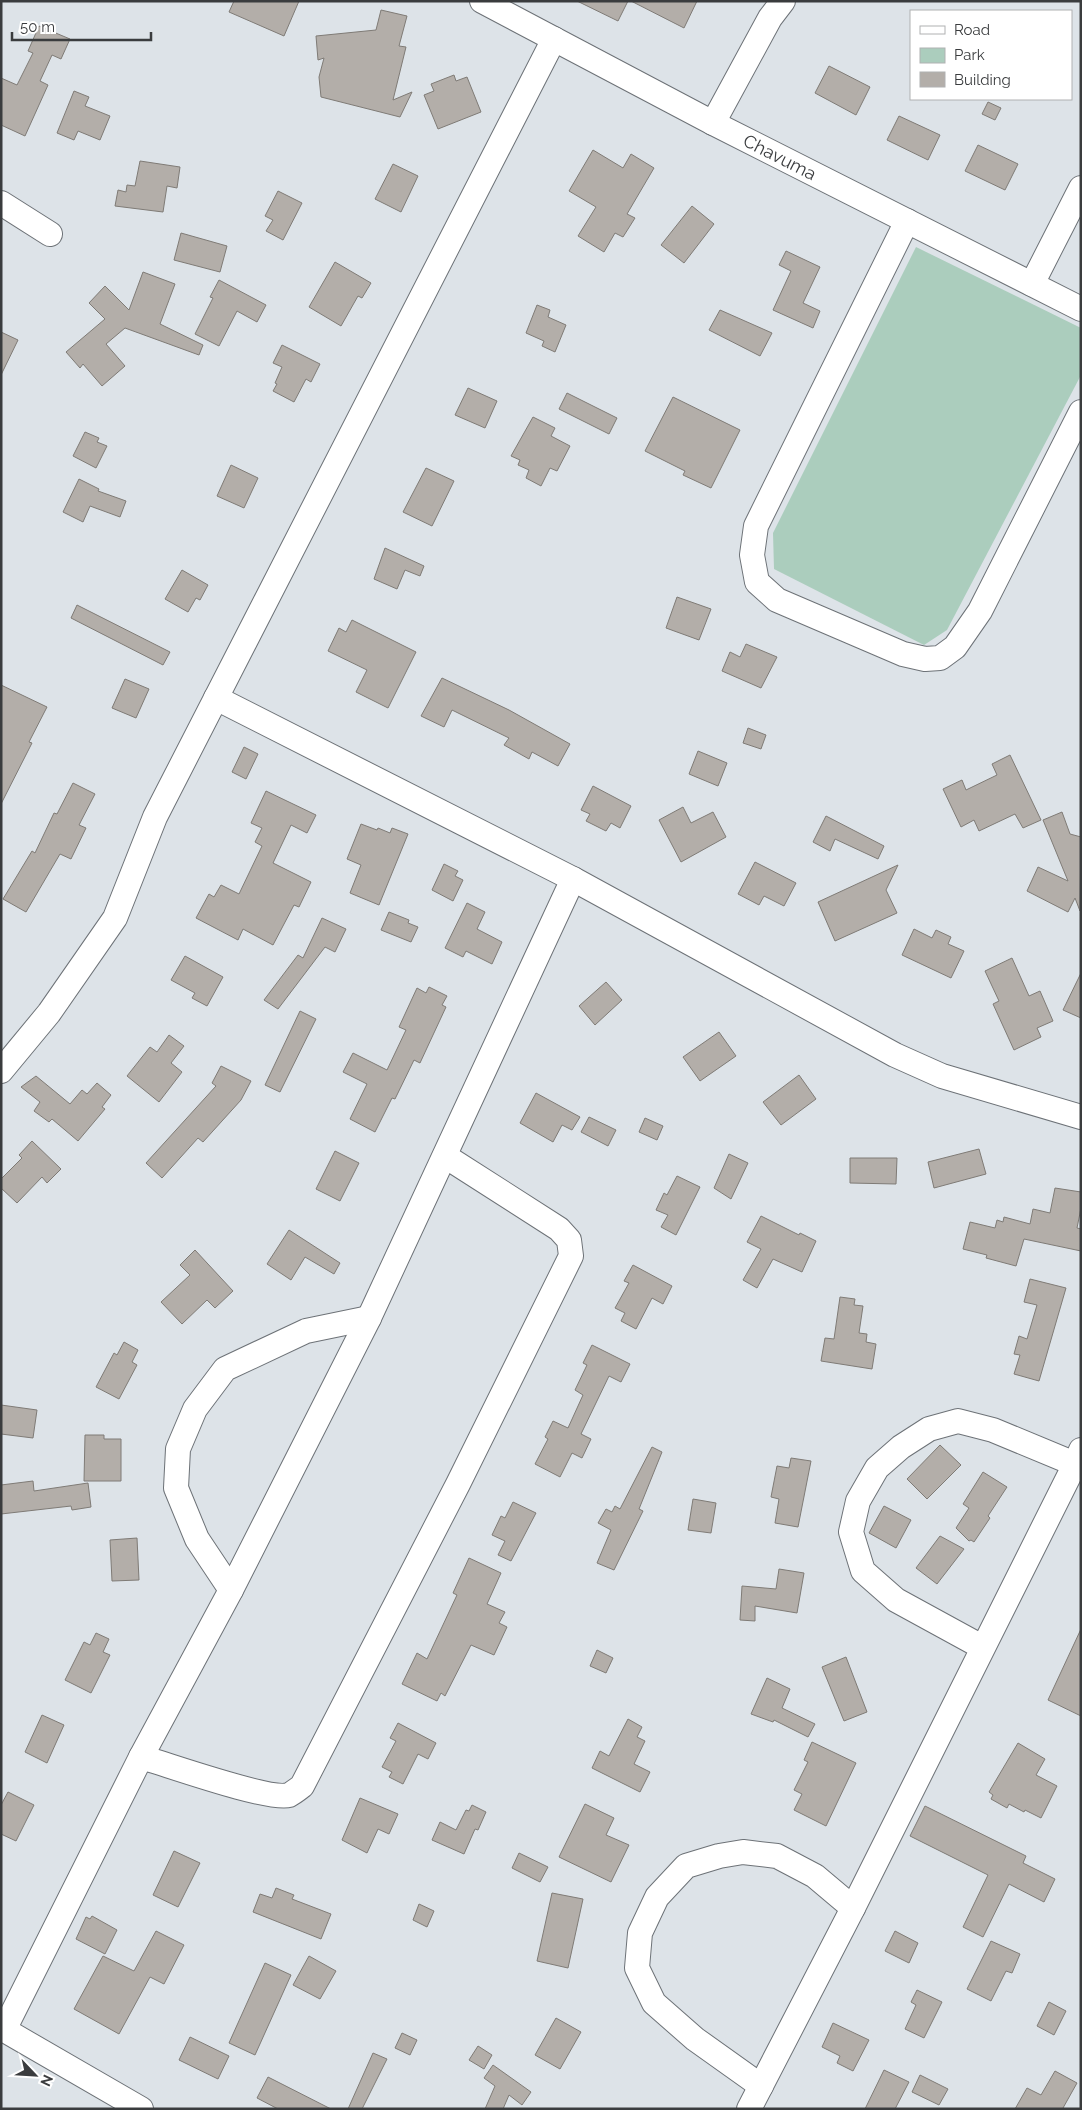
<svg xmlns="http://www.w3.org/2000/svg" width="1082" height="2110" font-family="Raleway,sans-serif">
	<rect width="100%" height="100%" fill="#dde3e8"/>
	<!-- green -->
	<polygon fill="#abcdbd" points="916,247 1081,328 1081,375 947,630 924,645 774,569 773,533"/>
	<!-- building -->
	<g fill="#b3aea9" stroke="#7f7b76">
		<polygon points="234,1 299,1 284,36 229,12"/>
		<polygon points="577,1 628,1 618,21"/>
		<polygon points="631,1 697,1 684,28"/>
		<polygon points="381,10 407,16 399,46 406,47 393,100 412,92 400,117 321,97 319,77 324,58 318,60 316,36 376,30"/>
		<polygon points="39,26 70,39 61,59 52,55 40,81 48,85 25,136 1,125 1,78 17,85 33,53 28,51"/>
		<polygon points="829,66 870,87 856,115 815,93"/>
		<polygon points="454,75 456,81 467,77 481,112 438,129 424,95 434,91 431,84"/>
		<polygon points="74,91 89,97 85,106 110,116 100,140 78,131 74,140 57,133"/>
		<polygon points="988,102 1001,108 995,120 982,114"/>
		<polygon points="899,116 940,135 928,160 887,140"/>
		<polygon points="978,145 1018,164 1005,190 965,171"/>
		<polygon points="593,150 623,168 631,154 654,168 627,214 635,218 623,237 615,233 604,252 578,236 596,207 569,191"/>
		<polygon points="140,161 180,167 177,188 167,186 163,212 115,206 118,190 126,192 127,185 135,186"/>
		<polygon points="393,164 418,176 401,212 375,199"/>
		<polygon points="278,191 302,203 283,240 266,231 273,220 265,216"/>
		<polygon points="692,206 714,224 684,263 661,245"/>
		<polygon points="181,233 227,246 220,272 174,260"/>
		<polygon points="786,251 820,267 803,303 820,311 813,328 773,310 791,271 779,265"/>
		<polygon points="335,262 371,283 362,298 358,296 341,326 309,307"/>
		<polygon points="143,272 175,284 160,324 203,345 199,355 125,328 106,344 125,366 102,386 83,364 80,368 66,352 105,319 89,303 105,286 129,310"/>
		<polygon points="219,280 266,305 257,322 237,311 219,346 195,334 213,298 210,297"/>
		<polygon points="537,305 550,310 548,317 566,325 555,352 542,346 544,341 526,333"/>
		<polygon points="720,310 772,333 760,356 709,330"/>
		<polygon points="1,332 18,340 1,375"/>
		<polygon points="282,345 320,364 311,382 306,379 294,402 273,391 277,384 275,383 282,367 273,363"/>
		<polygon points="468,388 497,401 485,428 455,415"/>
		<polygon points="567,393 617,418 609,434 559,409"/>
		<polygon points="673,397 740,430 711,488 683,475 685,471 645,451"/>
		<polygon points="533,417 555,428 551,436 570,446 557,471 550,468 541,486 526,478 529,470 518,465 520,460 511,456"/>
		<polygon points="85,432 99,438 97,442 107,446 96,468 73,456"/>
		<polygon points="231,465 258,478 244,508 217,496"/>
		<polygon points="426,468 454,481 432,526 403,512"/>
		<polygon points="79,479 99,489 98,491 126,501 120,517 90,506 83,522 63,512"/>
		<polygon points="385,548 424,566 420,576 405,570 397,589 374,579"/>
		<polygon points="182,570 208,585 200,600 196,598 188,612 165,599"/>
		<polygon points="677,597 711,609 699,640 666,628"/>
		<polygon points="77,605 170,652 163,665 71,618"/>
		<polygon points="352,620 416,652 388,708 356,692 367,670 328,651 339,628 346,632"/>
		<polygon points="746,644 777,657 761,688 722,671 730,652 740,657"/>
		<polygon points="442,678 509,710 570,744 558,766 532,752 529,759 504,745 509,738 452,710 444,727 421,716"/>
		<polygon points="125,679 149,689 136,718 112,708"/>
		<polygon points="1,685 47,707 29,742 32,743 1,804"/>
		<polygon points="748,728 766,735 761,749 743,743"/>
		<polygon points="244,747 258,754 246,779 232,772"/>
		<polygon points="698,751 727,763 718,786 689,774"/>
		<polygon points="1010,755 1041,820 1023,828 1015,814 979,831 974,820 961,827 943,789 962,780 966,790 997,775 992,764"/>
		<polygon points="73,783 95,794 79,825 86,828 71,859 60,854 26,912 3,899 32,851 35,853 54,813 57,814"/>
		<polygon points="593,786 631,806 620,828 611,823 606,831 586,821 590,814 581,810"/>
		<polygon points="266,791 316,815 307,833 291,825 273,863 311,882 299,907 294,905 273,945 243,929 238,940 196,918 209,894 214,897 221,885 239,894 262,846 255,842 262,828 251,823"/>
		<polygon points="683,807 691,823 713,812 726,837 681,862 659,820"/>
		<polygon points="1062,812 1070,834 1081,837 1080,911 1075,898 1068,912 1027,891 1038,867 1068,881 1043,820"/>
		<polygon points="826,816 884,846 878,859 835,839 830,851 813,842"/>
		<polygon points="361,824 377,830 378,828 390,833 392,828 408,834 379,905 350,893 361,865 347,859"/>
		<polygon points="755,862 796,883 784,906 764,896 759,905 738,894"/>
		<polygon points="444,864 458,871 455,876 463,880 453,901 432,890"/>
		<polygon points="898,865 886,890 897,913 835,941 818,902"/>
		<polygon points="467,903 485,912 477,929 502,942 492,964 466,951 463,957 445,948"/>
		<polygon points="389,912 409,920 408,923 418,927 411,942 381,930"/>
		<polygon points="322,918 346,929 335,952 325,947 278,1009 264,1000 298,955 303,958"/>
		<polygon points="914,929 932,938 936,930 951,937 948,944 964,951 951,978 902,955"/>
		<polygon points="185,956 223,977 207,1006 192,998 195,993 171,980"/>
		<polygon points="1012,958 1029,996 1040,991 1053,1021 1037,1028 1041,1037 1014,1050 993,1004 999,1001 985,971"/>
		<polygon points="1081,973 1081,1018 1063,1010"/>
		<polygon points="606,982 622,1000 595,1025 579,1006"/>
		<polygon points="429,987 447,996 442,1005 446,1007 420,1063 414,1060 395,1099 392,1098 375,1132 350,1119 367,1084 343,1072 353,1053 387,1070 406,1030 399,1027 417,988 426,993"/>
		<polygon points="300,1011 316,1019 280,1092 265,1085"/>
		<polygon points="719,1032 736,1056 700,1081 683,1057"/>
		<polygon points="169,1035 184,1046 171,1063 182,1072 159,1102 127,1076 150,1047 157,1052"/>
		<polygon points="221,1066 251,1081 241,1100 203,1142 198,1138 162,1178 146,1163 216,1086 212,1083"/>
		<polygon points="799,1075 816,1099 781,1125 763,1102"/>
		<polygon points="36,1076 70,1104 82,1090 87,1094 97,1083 111,1095 102,1107 105,1109 78,1141 52,1119 49,1122 34,1111 40,1102 21,1087"/>
		<polygon points="536,1093 580,1117 572,1130 562,1125 553,1142 520,1123"/>
		<polygon points="589,1117 616,1130 608,1146 581,1132"/>
		<polygon points="645,1118 663,1126 657,1140 639,1132"/>
		<polygon points="32,1141 61,1169 47,1183 42,1177 17,1203 1,1188 1,1179 22,1158 19,1155"/>
		<polygon points="979,1149 986,1174 934,1188 928,1162"/>
		<polygon points="335,1151 359,1163 340,1201 316,1189"/>
		<polygon points="729,1154 748,1163 731,1199 714,1188"/>
		<polygon points="850,1158 897,1158 896,1184 850,1183"/>
		<polygon points="677,1176 700,1187 676,1235 661,1227 668,1215 656,1210 664,1193 667,1195"/>
		<polygon points="1055,1188 1081,1192 1081,1208 1077,1228 1081,1229 1081,1251 1024,1239 1016,1266 986,1258 987,1255 963,1249 970,1222 995,1228 997,1220 1003,1222 1004,1217 1030,1224 1033,1209 1050,1213"/>
		<polygon points="761,1216 799,1235 800,1233 816,1241 802,1272 773,1259 757,1288 743,1280 761,1249 747,1242"/>
		<polygon points="289,1230 340,1263 334,1274 305,1257 291,1280 267,1264"/>
		<polygon points="195,1250 233,1291 215,1308 207,1300 182,1324 161,1302 190,1275 180,1265"/>
		<polygon points="633,1265 672,1286 663,1304 652,1298 636,1329 621,1321 625,1313 615,1308 629,1283 624,1281"/>
		<polygon points="1030,1279 1066,1288 1039,1381 1014,1374 1020,1355 1014,1354 1019,1336 1027,1339 1037,1305 1024,1302"/>
		<polygon points="840,1297 855,1299 854,1305 863,1306 859,1333 867,1334 866,1342 876,1344 872,1369 821,1361 825,1338 834,1339"/>
		<polygon points="124,1342 138,1350 132,1362 137,1365 119,1399 96,1387 114,1353 117,1355"/>
		<polygon points="592,1345 630,1364 621,1382 609,1376 581,1434 591,1439 582,1458 572,1453 560,1477 535,1464 548,1439 545,1437 553,1421 568,1428 583,1395 575,1390 587,1365 583,1363"/>
		<polygon points="1,1405 37,1410 33,1438 1,1434"/>
		<polygon points="85,1435 104,1435 104,1439 121,1439 121,1481 84,1481"/>
		<polygon points="940,1445 961,1465 927,1499 907,1479"/>
		<polygon points="652,1447 662,1452 639,1509 643,1511 614,1570 597,1563 611,1530 598,1523 606,1509 612,1512 615,1506 620,1509"/>
		<polygon points="791,1458 811,1461 798,1527 775,1523 779,1499 771,1497 777,1466 789,1468"/>
		<polygon points="983,1472 1007,1487 988,1516 990,1518 974,1542 971,1540 969,1541 956,1528 969,1508 963,1504"/>
		<polygon points="33,1481 34,1491 88,1483 91,1507 72,1510 71,1506 1,1514 1,1485"/>
		<polygon points="693,1499 716,1503 711,1533 688,1530"/>
		<polygon points="513,1502 536,1513 511,1561 498,1555 505,1541 492,1535 501,1516 505,1518"/>
		<polygon points="884,1506 911,1520 896,1548 869,1533"/>
		<polygon points="940,1536 964,1549 937,1584 916,1568"/>
		<polygon points="137,1538 139,1580 112,1581 110,1540"/>
		<polygon points="469,1558 501,1573 487,1604 505,1612 499,1623 507,1627 494,1655 471,1645 445,1696 441,1693 437,1701 402,1684 417,1653 427,1659 457,1595 453,1593"/>
		<polygon points="779,1569 804,1573 797,1613 755,1606 755,1621 740,1620 742,1586 776,1589"/>
		<polygon points="1081,1629 1081,1716 1048,1700"/>
		<polygon points="96,1633 109,1639 103,1652 110,1655 91,1693 65,1680 84,1642 90,1645"/>
		<polygon points="597,1650 613,1658 606,1673 590,1666"/>
		<polygon points="846,1657 867,1712 844,1721 822,1667"/>
		<polygon points="767,1678 790,1689 782,1708 815,1724 808,1737 774,1720 773,1722 751,1714"/>
		<polygon points="42,1715 64,1725 47,1763 25,1752"/>
		<polygon points="628,1719 642,1727 637,1737 645,1741 634,1764 650,1772 640,1792 592,1768 600,1751 609,1756"/>
		<polygon points="398,1723 436,1743 428,1759 418,1754 403,1784 389,1777 392,1772 382,1767 396,1741 390,1738"/>
		<polygon points="812,1742 856,1763 826,1826 794,1810 802,1794 794,1790 808,1762 804,1760"/>
		<polygon points="1018,1743 1045,1759 1036,1775 1057,1786 1041,1818 1025,1810 1024,1812 1009,1804 1007,1808 991,1799 993,1795 989,1792"/>
		<polygon points="8,1792 34,1805 16,1841 1,1834 1,1805"/>
		<polygon points="360,1798 398,1814 389,1834 378,1829 367,1853 342,1840"/>
		<polygon points="585,1804 614,1818 606,1835 629,1845 611,1882 559,1857"/>
		<polygon points="472,1805 486,1812 478,1830 475,1829 464,1854 432,1840 440,1822 456,1830 466,1810 469,1811"/>
		<polygon points="925,1806 1026,1856 1023,1863 1055,1879 1044,1902 1009,1884 983,1937 963,1927 988,1875 910,1836"/>
		<polygon points="174,1851 200,1863 178,1907 153,1895"/>
		<polygon points="519,1853 548,1867 540,1882 512,1868"/>
		<polygon points="276,1888 294,1895 292,1899 331,1914 321,1939 253,1912 260,1894 272,1898"/>
		<polygon points="552,1893 583,1899 568,1968 537,1961"/>
		<polygon points="419,1904 434,1911 427,1927 413,1920"/>
		<polygon points="92,1916 117,1930 105,1954 76,1939 86,1917 90,1919"/>
		<polygon points="156,1931 184,1945 164,1984 150,1977 119,2034 74,2009 103,1956 134,1971"/>
		<polygon points="895,1931 918,1943 909,1963 885,1951"/>
		<polygon points="991,1941 1020,1954 1012,1973 1006,1971 991,2001 967,1989"/>
		<polygon points="309,1956 336,1971 320,1999 293,1985"/>
		<polygon points="265,1963 291,1975 255,2055 229,2043"/>
		<polygon points="917,1990 942,2002 924,2038 905,2029 916,2005 911,2002"/>
		<polygon points="1049,2002 1066,2011 1054,2035 1037,2026"/>
		<polygon points="556,2018 581,2032 560,2069 535,2055"/>
		<polygon points="833,2023 869,2040 853,2071 837,2063 840,2056 822,2047"/>
		<polygon points="402,2033 417,2040 410,2055 395,2048"/>
		<polygon points="190,2037 229,2056 218,2079 179,2060"/>
		<polygon points="478,2046 492,2055 484,2069 469,2060"/>
		<polygon points="373,2053 387,2059 362,2109 348,2109"/>
		<polygon points="493,2065 531,2092 522,2105 509,2095 503,2109 485,2109 495,2086 484,2078"/>
		<polygon points="884,2070 909,2082 895,2109 865,2109"/>
		<polygon points="1055,2071 1077,2083 1063,2108 1065,2109 1015,2109 1027,2088 1041,2095"/>
		<polygon points="920,2075 948,2089 939,2105 912,2092"/>
		<polygon points="268,2077 331,2109 278,2109 257,2098"/>
	</g>
	<g fill="none" stroke-linecap="round" stroke-linejoin="round">
		<!-- minor casing -->
		<g stroke="#6d7277" stroke-width="26">
			<g id="minor">
				<polyline points="482,1 713,123 1081,309"/>
				<polyline points="713,123 770,18 783,1"/>
				<polyline points="1,203 50,234"/>
				<polyline points="907,221 756,526 752,555 757,582 777,600 903,654 925,659 940,658 955,647 980,611 1081,412"/>
				<polyline points="1032,284 1081,188"/>
				<polyline points="216,698 573,879 895,1055 942,1076 1081,1117"/>
				<polyline points="1,1071 49,1013 115,918 155,817 554,39"/>
				<polyline points="231,1590 197,1539 176,1488 178,1449 195,1409 225,1369 306,1331 369,1318"/>
				<polyline points="982,1647 896,1600 863,1571 851,1532 858,1501 877,1468 901,1447 929,1429 958,1421 993,1430 1075,1464"/>
				<path d="M141 1757C166 1764 269 1801 289 1795 293 1793 298 1789 302 1786L458 1484 571 1256 569 1240 559 1229 445 1156"/>
				<polyline points="1,2028 141,2109"/>
				<polyline points="4,2030 141,1757 231,1590 369,1318 573,879"/>
				<polyline points="761,2086 695,2039 654,2003 637,1968 640,1933 657,1897 686,1866 719,1856 743,1852 777,1856 815,1876 853,1908"/>
				<polyline points="749,2109 853,1908 1075,1464 1081,1450"/>
			</g>
		</g>
		<!-- minor -->
		<use href="#minor" stroke="#fff" stroke-width="24"/>
	</g>
	<g text-anchor="middle" dominant-baseline="central" stroke-width="5" stroke-linejoin="round" paint-order="stroke">
		<!-- street labels -->
		<g font-size="18" fill="#3a3c3e" stroke="#fff">
			<text transform="translate(780 157) rotate(27)">Chavuma</text>
		</g>
	</g>
	<!-- border -->
	<rect width="1082" height="2110" fill="none" stroke="#3a3c3e" stroke-width="5"/>
	<!-- legend -->
	<rect x="910" y="10" width="162" height="90" fill="#ffffff" stroke="#b0b1b2"/>
	<rect x="920" y="26" width="25" height="8" fill="#ffffff" stroke="#b0b1b2"/>
	<text x="954" y="35" font-size="15" fill="#3a3c3e">Road</text>
	<rect x="920" y="48" width="25" height="15" fill="#abcdbd" stroke="#b0b1b2"/>
	<text x="954" y="60" font-size="15" fill="#3a3c3e">Park</text>
	<rect x="920" y="72" width="25" height="15" fill="#b3aea9" stroke="#b0b1b2"/>
	<text x="954" y="85" font-size="15" fill="#3a3c3e">Building</text>
	<!-- north arrow -->
	<g transform="translate(35 2075) rotate(115)" stroke="#ffffff" stroke-width="4" paint-order="stroke">
	<path d="M0-4L9 19L0 12L-9 19Z" fill="#3a3c3e"/>
	<text y="-8" font-size="14" font-weight="bold" text-anchor="middle" fill="#3a3c3e">N</text>
	</g>
	<!-- scale -->
	<path d="M12 32v8h139v-8" fill="none" stroke="#3a3c3e" stroke-width="2.5"/>
	<text x="20" y="32" font-size="15" fill="#3a3c3e" stroke="#ffffff" stroke-width="4" paint-order="stroke">50 m</text>
</svg>
